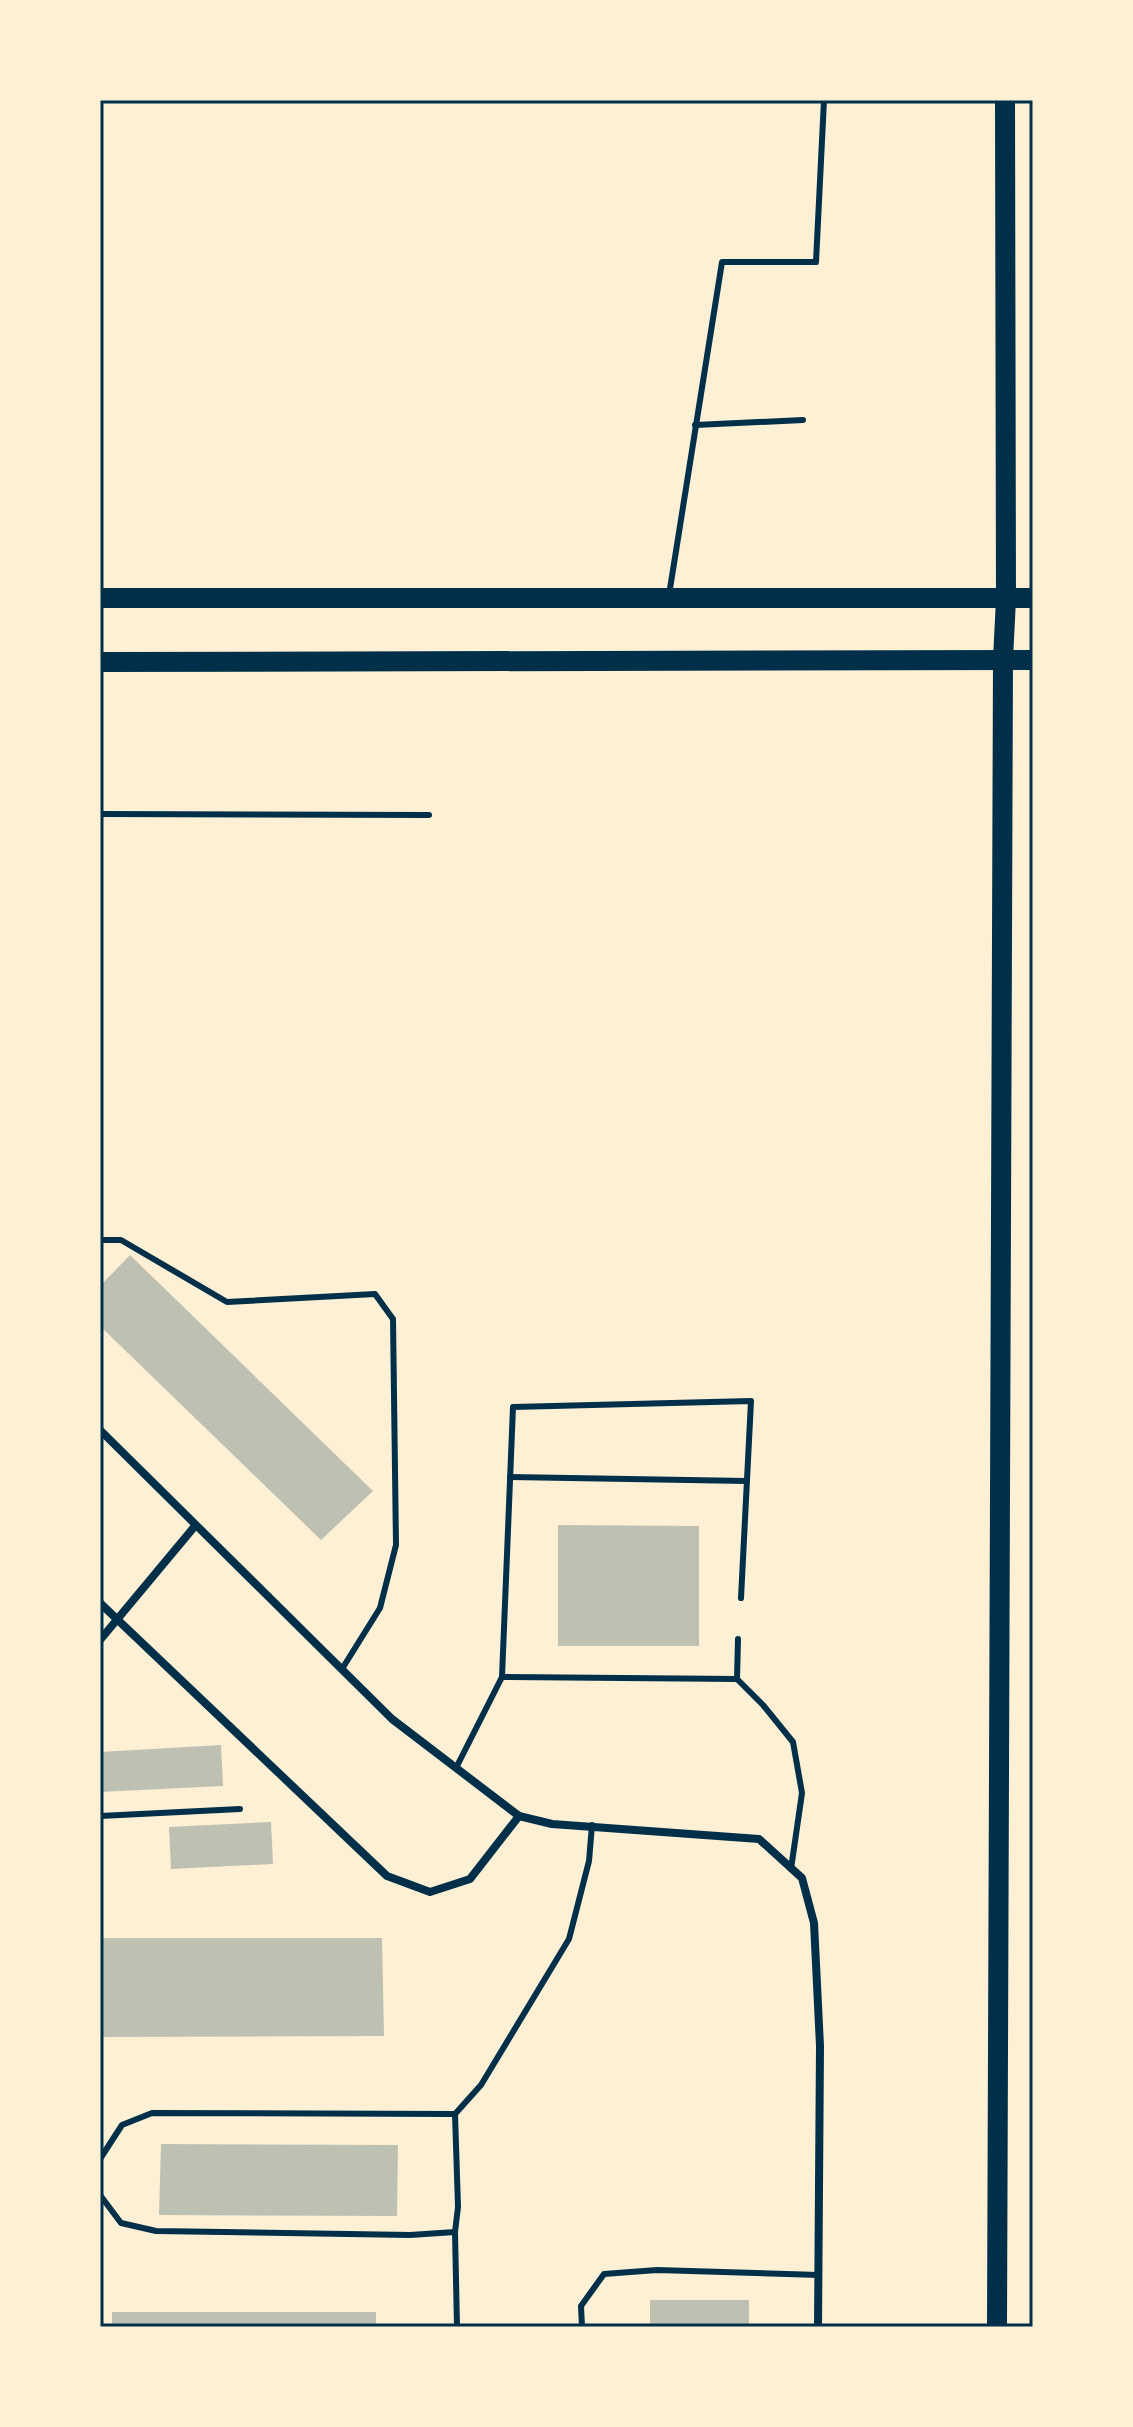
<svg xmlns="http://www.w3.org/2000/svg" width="1133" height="2427" font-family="'Nunito Sans',sans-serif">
	<rect width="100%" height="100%" fill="#fdf0d5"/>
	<!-- building -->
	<g fill="#bec0b2">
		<polygon points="130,1255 373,1491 321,1540 100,1326 100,1286"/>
		<polygon points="558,1525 699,1526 699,1646 558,1646"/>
		<polygon points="221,1745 223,1786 100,1792 100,1752"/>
		<polygon points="271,1822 273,1864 171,1869 169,1827"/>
		<polygon points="100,1938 382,1938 384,2036 100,2037"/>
		<polygon points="161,2144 398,2145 397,2216 159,2215"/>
		<rect x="650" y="2300" width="99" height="27"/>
		<rect x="112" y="2312" width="264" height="15"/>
	</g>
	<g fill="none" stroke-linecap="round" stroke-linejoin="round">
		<!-- service -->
		<g stroke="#003049" stroke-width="6">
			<polyline points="695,425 803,420"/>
			<polyline points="669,595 722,262 816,262 824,100"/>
			<polyline points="100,814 429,815"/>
			<polyline points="100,1240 121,1240 227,1302 375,1294 393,1319 396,1545 380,1608 342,1669"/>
			<polyline points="510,1477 747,1481"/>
			<polyline points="502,1677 513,1407 751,1401 741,1598"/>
			<polyline points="737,1679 738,1639"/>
			<polyline points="456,1768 502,1677 737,1679 763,1705 793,1742 802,1793 791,1869"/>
			<polyline points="100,1816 240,1809"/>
			<polyline points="100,2159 122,2125 152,2113 455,2114 481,2085 569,1939 589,1861 592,1825"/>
			<polyline points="100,2195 121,2223 156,2231 410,2235 455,2232 458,2207 455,2114"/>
			<polyline points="455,2232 457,2327"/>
			<polyline points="582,2327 581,2306 604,2274 657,2270 819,2275"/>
		</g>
		<!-- minor -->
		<g stroke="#003049" stroke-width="8">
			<polyline points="100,1430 392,1719 519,1816 552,1824 759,1839 802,1878 814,1923 820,2046 818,2327"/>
			<polyline points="100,1603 387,1876 430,1892 470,1879 519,1816"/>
			<polyline points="100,1640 195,1526"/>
		</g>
		<!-- primary -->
		<g stroke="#003049" stroke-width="20">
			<polyline points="100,598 1033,598"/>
			<polyline points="100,662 1033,660"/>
			<polyline points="997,2327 1003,659 1006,599 1005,100"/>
		</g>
	</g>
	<!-- border -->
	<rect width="1133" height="2427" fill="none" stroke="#fdf0d5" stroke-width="204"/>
	<rect x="102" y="102" width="929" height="2223" fill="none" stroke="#003049" stroke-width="3"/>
</svg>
